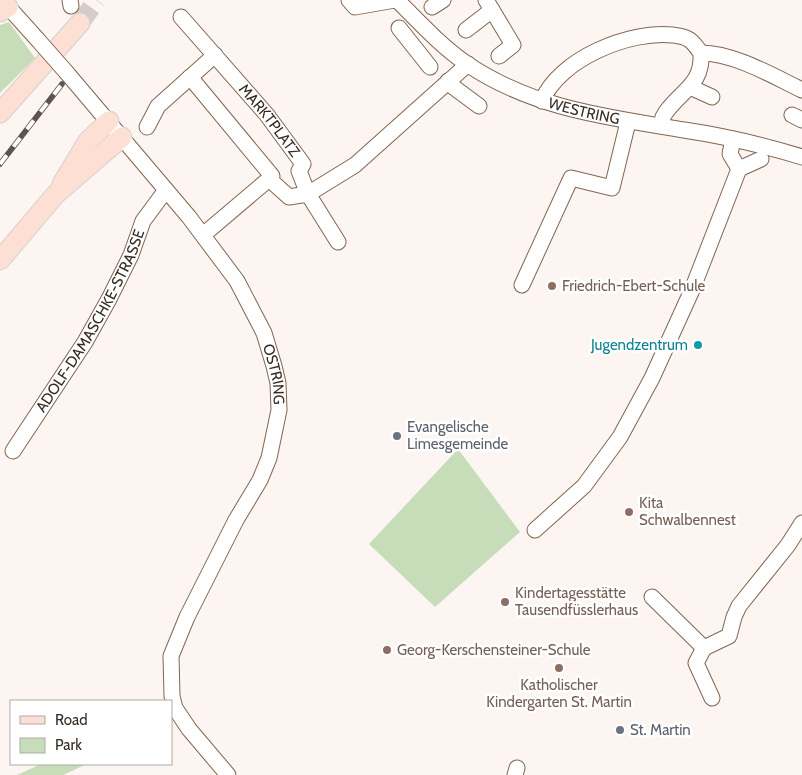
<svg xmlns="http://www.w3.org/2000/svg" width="802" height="775" font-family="Cabin,sans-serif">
	<rect width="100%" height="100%" fill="#fcf5f1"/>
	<!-- green -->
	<g fill="#c7ddba">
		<polygon points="9,22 35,58 0,93 0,25"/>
		<polygon points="458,449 520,532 435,607 369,544"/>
		<polygon points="41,764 87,764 63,775 17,775"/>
	</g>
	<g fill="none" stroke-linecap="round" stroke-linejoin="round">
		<!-- major-tunnel -->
		<polyline stroke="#d5cdc8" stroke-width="19" stroke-dasharray="19 9" stroke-linecap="butt" points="80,23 97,0"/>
		<!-- minor casing -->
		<g stroke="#806651" stroke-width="17">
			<g id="minor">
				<polyline points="2,0 38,40"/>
				<polyline points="70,0 71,6"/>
				<polyline points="349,0 355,7 395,0"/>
				<path id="s1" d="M397 0C419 22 441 46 467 64 534 109 607 117 684 130 724 136 763 145 802 157"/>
				<polyline points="486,0 513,45 499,56"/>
				<polyline points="432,7 443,0"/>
				<path id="s2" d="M181 17 267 115 303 164 299 171 308 194 338 242"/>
				<polyline points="399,28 430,67"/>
				<polyline points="466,30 492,10"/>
				<path d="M701 53C734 53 773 76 802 90"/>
				<path id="s3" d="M67 73 189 217 237 281 264 333 274 366 278 383 279 410 269 458 260 480 236 520 187 617 171 656 172 696 175 708 189 729 228 775"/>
				<polyline points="190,77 272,176 269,179"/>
				<polyline points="448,81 452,86 479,106"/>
				<polyline points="690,87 712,97"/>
				<path d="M542 101C559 59 630 30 673 35 678 36 683 36 688 39 693 41 697 48 701 53 703 84 682 90 666 112L663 117 661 126"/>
				<polyline points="792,115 802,120"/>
				<polyline points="147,127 158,106 215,55"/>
				<polyline points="733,139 730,154 739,169"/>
				<polyline points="203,235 269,179 289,197 308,194 355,165 468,64"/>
				<polyline points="522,285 571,178 612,188 628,122"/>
				<path id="s4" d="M13 451 85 342 109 299 131 255 143 221 166 190"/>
				<polyline points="535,530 584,486 620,437 652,378 692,290 739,169 761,159"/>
				<polyline points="652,597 704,648 729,636 734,617 739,606 788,545 802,523"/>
				<polyline points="704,648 696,663 712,698"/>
				<polyline points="515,775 517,768"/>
			</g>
		</g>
		<!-- major casing -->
		<g stroke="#d3d1cf" stroke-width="21">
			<g id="major">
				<polyline points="0,12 8,7"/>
				<polyline points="0,113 80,23"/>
				<polyline points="62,184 88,141 109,121"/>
				<polyline points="0,260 56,194 122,137"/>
			</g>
		</g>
		<!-- minor -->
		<use href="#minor" stroke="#fff" stroke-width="15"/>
		<!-- major -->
		<use href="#major" stroke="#fddfd4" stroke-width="19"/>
		<!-- rail casing -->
		<g stroke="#5e544c" stroke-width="5.5">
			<polyline id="rail" points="0,164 62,84"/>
		</g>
		<!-- rail -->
		<use href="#rail" stroke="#fff" stroke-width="4" stroke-dasharray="11" stroke-linecap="butt"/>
		<!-- minor-bridge casing -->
		<g stroke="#806651" stroke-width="17" stroke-linecap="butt">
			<polyline id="minor-bridge" points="38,40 67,73"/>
		</g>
		<!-- minor-bridge -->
		<use href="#minor-bridge" stroke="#fff" stroke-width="15"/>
	</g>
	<!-- markers -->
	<g fill="#8d6e63" stroke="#fff" stroke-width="2">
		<circle cx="552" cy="286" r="5"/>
		<circle cx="629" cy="512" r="5"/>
		<circle cx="505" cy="602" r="5"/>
		<circle cx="387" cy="650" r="5"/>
		<circle cx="559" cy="668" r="5"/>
	</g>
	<circle fill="#0f9aa8" stroke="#fff" stroke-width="2" cx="698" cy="345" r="5"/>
	<g fill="#6b7280" stroke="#fff" stroke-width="2">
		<circle cx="397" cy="436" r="5"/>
		<circle cx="620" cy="730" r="5"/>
	</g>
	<g text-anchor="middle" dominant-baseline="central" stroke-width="5" stroke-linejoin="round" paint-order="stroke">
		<!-- street labels -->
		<g font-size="15" fill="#372c23" stroke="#fff">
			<text stroke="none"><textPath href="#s1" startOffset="222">WESTRING</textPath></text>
			<text stroke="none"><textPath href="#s2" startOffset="136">MARKTPLATZ</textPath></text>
			<text stroke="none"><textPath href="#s4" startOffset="152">ADOLF-DAMASCHKE-STRASSE</textPath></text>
			<text stroke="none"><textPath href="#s3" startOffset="370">OSTRING</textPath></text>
		</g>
		<!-- education labels -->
		<g font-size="15" fill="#785e54" stroke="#fff" text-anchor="start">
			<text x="562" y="286">Friedrich-Ebert-Schule</text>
			<text x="639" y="503">Kita<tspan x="639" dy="17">Schwalbennest</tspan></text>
			<text x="515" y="593">Kindertagesstätte<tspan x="515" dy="17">Tausendfüsslerhaus</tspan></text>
			<text x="397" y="650">Georg-Kerschensteiner-Schule</text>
			<text x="559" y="685" text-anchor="middle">Katholischer<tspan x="559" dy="17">Kindergarten St. Martin</tspan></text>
		</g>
		<!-- culture labels -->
		<g font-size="15" fill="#0d838f" stroke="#fff" text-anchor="end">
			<text x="688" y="345">Jugendzentrum</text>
		</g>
		<!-- worship labels -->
		<g font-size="15" fill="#5b616d" stroke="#fff" text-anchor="start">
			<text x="407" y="427">Evangelische<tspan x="407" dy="17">Limesgemeinde</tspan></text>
			<text x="630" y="730">St. Martin</text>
		</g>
	</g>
	<!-- legend -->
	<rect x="10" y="700" width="162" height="65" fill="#ffffff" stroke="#afaba7"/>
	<rect x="20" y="716" width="25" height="8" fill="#fddfd4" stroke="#afaba7"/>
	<text x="55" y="725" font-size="15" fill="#372c23">Road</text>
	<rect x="20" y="738" width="25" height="15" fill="#c7ddba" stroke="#afaba7"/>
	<text x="55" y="750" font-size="15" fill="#372c23">Park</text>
</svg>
